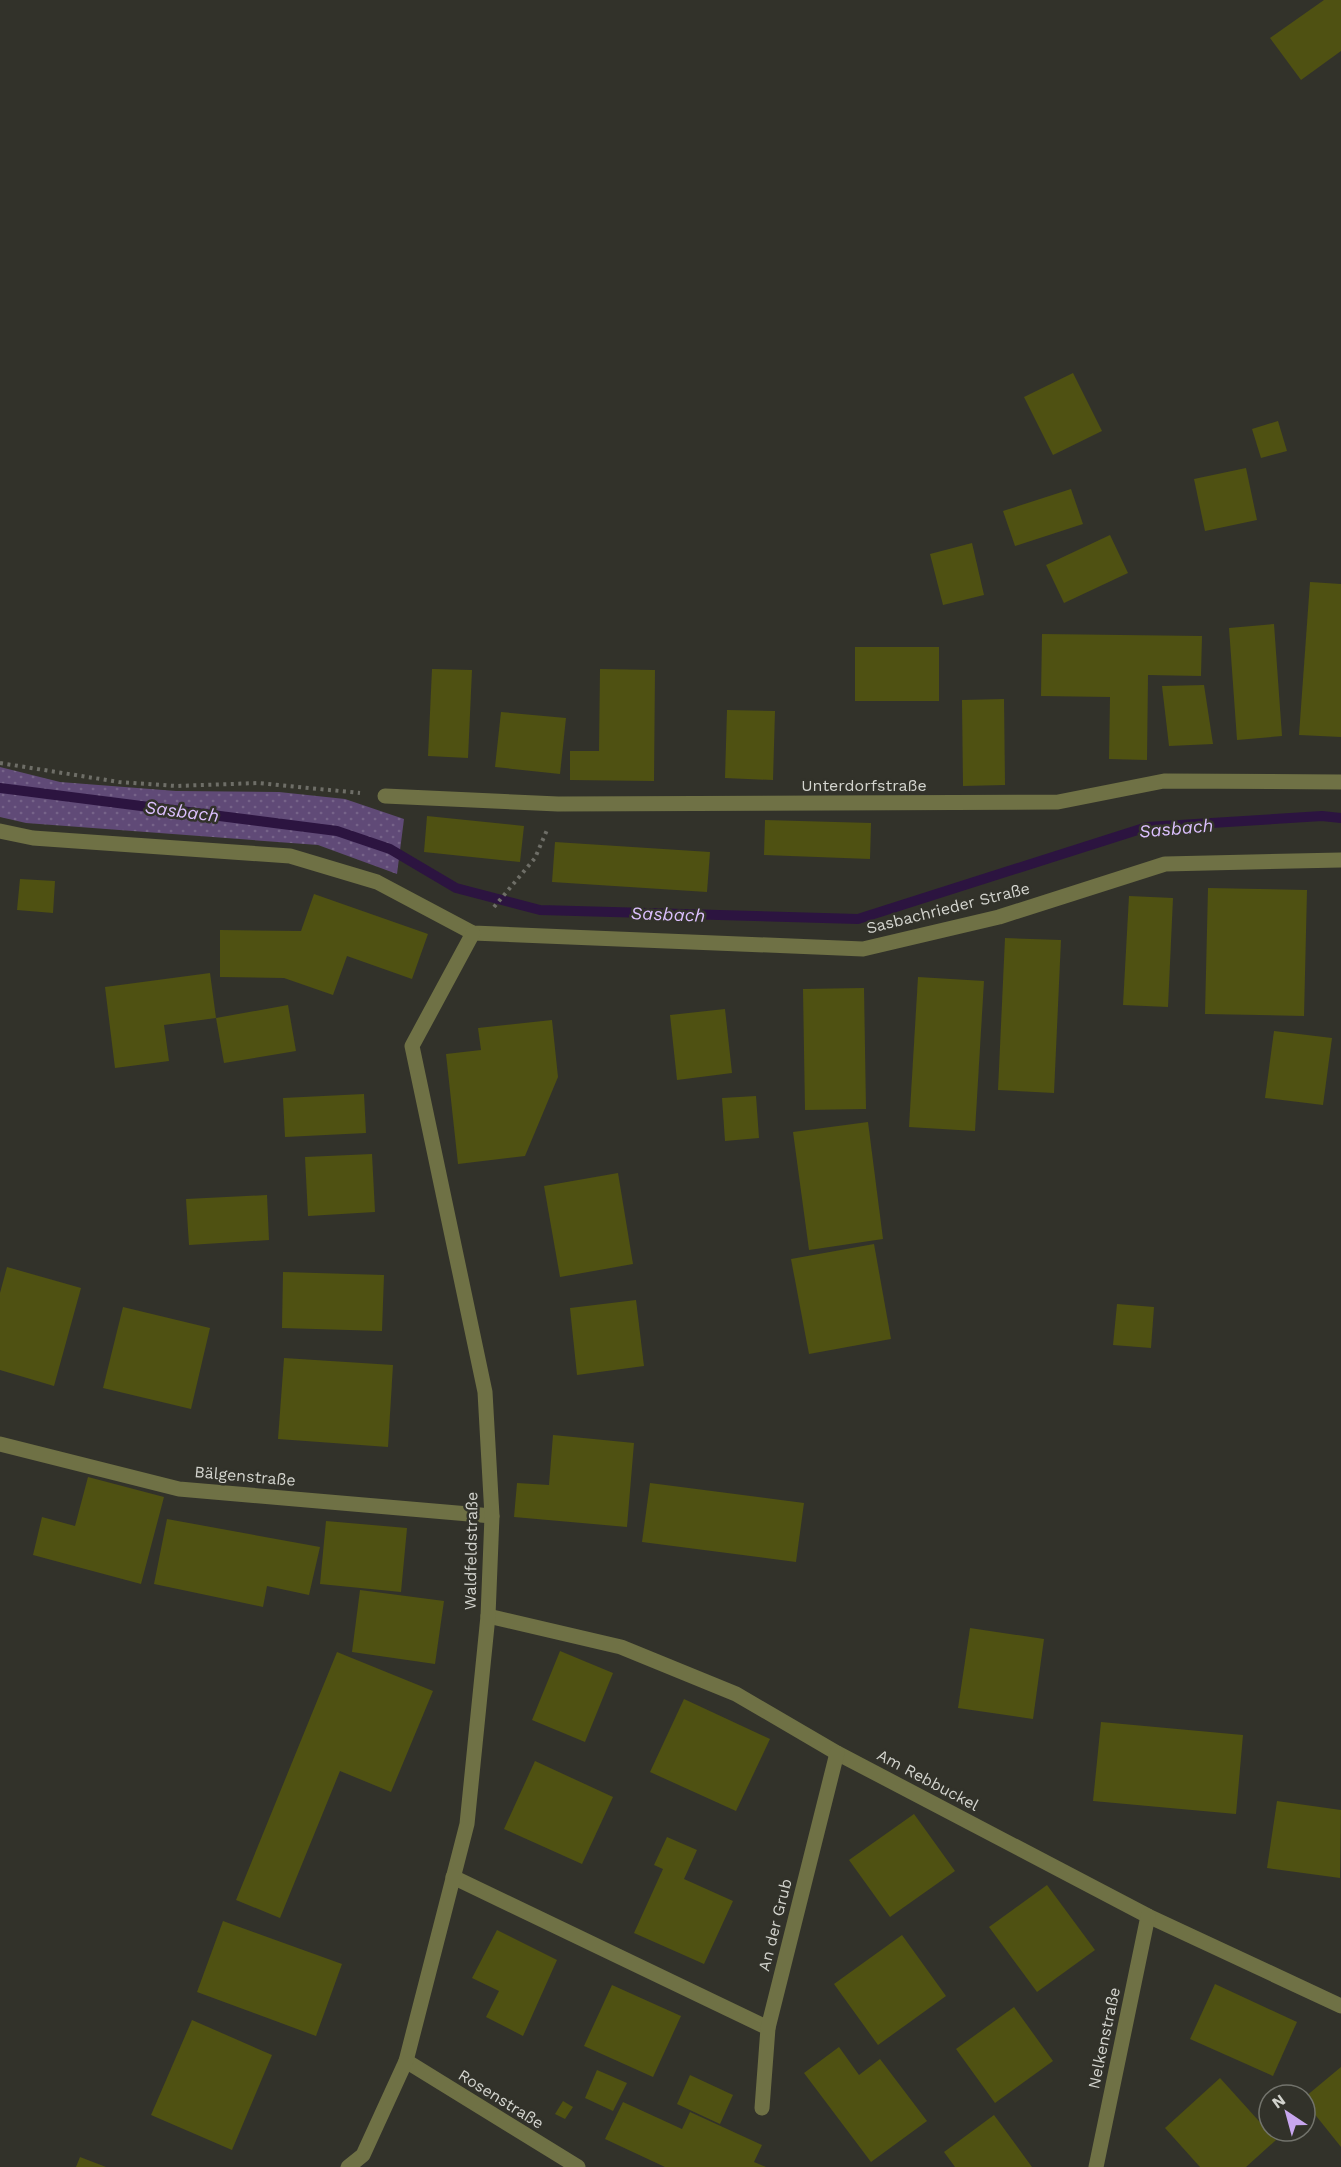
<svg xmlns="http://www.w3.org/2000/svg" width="1341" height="2167" font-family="'Work Sans',sans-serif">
	<defs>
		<pattern id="grass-dots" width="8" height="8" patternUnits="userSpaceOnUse" patternTransform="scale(1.5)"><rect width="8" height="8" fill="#604a77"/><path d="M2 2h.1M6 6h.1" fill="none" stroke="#766389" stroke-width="1.8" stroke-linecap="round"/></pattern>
	</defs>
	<rect width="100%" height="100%" fill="#32322a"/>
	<!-- grass -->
	<polygon fill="url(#grass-dots)" points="0,767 60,782 176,791 279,792 345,799 404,819 397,874 318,845 26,823 0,817"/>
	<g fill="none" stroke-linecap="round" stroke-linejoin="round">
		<!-- stream -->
		<polyline stroke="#2c1440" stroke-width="10" points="0,788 337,831 390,849 456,888 540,910 858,919 1147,827 1322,816 1341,818"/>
	</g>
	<!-- building -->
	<g fill="#4f5112">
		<polygon points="1324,0 1341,0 1341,51 1301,80 1270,38"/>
		<polygon points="1073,373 1102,431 1053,455 1024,397"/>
		<polygon points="1278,421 1287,451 1261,458 1252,429"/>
		<polygon points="1246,468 1257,520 1205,531 1194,479"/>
		<polygon points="1071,489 1083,524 1015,546 1003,511"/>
		<polygon points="1110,535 1128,573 1064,603 1046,565"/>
		<polygon points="972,543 984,595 943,605 930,554"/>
		<polygon points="1310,582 1341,584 1341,737 1299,735"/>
		<polygon points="1274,624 1282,736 1237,740 1229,628"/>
		<polygon points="1042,634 1202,636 1201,676 1148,675 1147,760 1109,759 1110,697 1041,696"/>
		<rect x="855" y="647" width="84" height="54"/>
		<polygon points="432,669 472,670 468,758 428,756"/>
		<polygon points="600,669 655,670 654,781 570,780 570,751 599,751"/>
		<polygon points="1204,685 1213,744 1169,746 1162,686"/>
		<polygon points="1004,699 1005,785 963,786 962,700"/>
		<polygon points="727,710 775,711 773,780 725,778"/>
		<polygon points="501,712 566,718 560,774 495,767"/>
		<polygon points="427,816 524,826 520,862 424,852"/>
		<polygon points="765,820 871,823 870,859 764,855"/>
		<polygon points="555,842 710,852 707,892 552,882"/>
		<polygon points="20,879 55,881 53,913 17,910"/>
		<polygon points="1208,888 1307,890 1304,1016 1205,1014"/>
		<polygon points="314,894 428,934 412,979 347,956 333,995 284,978 220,977 220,930 301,931"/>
		<polygon points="1129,896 1173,898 1168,1007 1123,1005"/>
		<polygon points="1005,938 1061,940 1054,1093 998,1090"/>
		<polygon points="210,973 216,1018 164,1025 169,1061 115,1068 105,987"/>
		<polygon points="918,977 984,981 975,1131 909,1127"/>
		<polygon points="864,988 866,1109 805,1110 803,989"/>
		<polygon points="288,1005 296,1051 224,1063 216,1018"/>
		<polygon points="725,1009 732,1073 677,1080 670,1015"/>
		<polygon points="552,1020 558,1077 525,1156 458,1164 446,1054 481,1050 478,1028"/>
		<polygon points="1274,1031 1332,1038 1323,1105 1265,1098"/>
		<polygon points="364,1094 366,1133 285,1137 283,1098"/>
		<polygon points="756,1096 759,1138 725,1141 722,1098"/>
		<polygon points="868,1122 883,1239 809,1250 793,1132"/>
		<polygon points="372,1154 375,1212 308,1216 305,1157"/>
		<polygon points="618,1173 633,1264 560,1277 544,1186"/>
		<polygon points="267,1195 269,1240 189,1245 186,1199"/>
		<polygon points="874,1244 891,1339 809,1354 791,1259"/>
		<polygon points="7,1267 81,1288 54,1386 0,1370 0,1293"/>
		<polygon points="283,1272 384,1275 382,1331 282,1328"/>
		<polygon points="636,1300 644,1366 577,1375 570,1308"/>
		<polygon points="1117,1304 1154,1307 1151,1348 1113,1345"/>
		<polygon points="123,1307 210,1328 191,1409 103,1388"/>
		<polygon points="284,1358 393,1365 388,1447 278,1439"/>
		<polygon points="553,1435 634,1443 627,1527 514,1517 517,1483 549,1485"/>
		<polygon points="88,1477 164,1497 141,1584 33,1555 42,1517 75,1526"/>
		<polygon points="650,1483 804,1503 796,1562 642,1542"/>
		<polygon points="167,1519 320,1547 309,1595 267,1586 263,1607 154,1584"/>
		<polygon points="326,1521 407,1528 401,1592 320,1584"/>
		<polygon points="360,1590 444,1601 435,1664 352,1652"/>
		<polygon points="970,1628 1044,1639 1033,1719 958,1708"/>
		<polygon points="560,1651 613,1673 585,1742 532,1720"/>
		<polygon points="337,1652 433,1691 391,1792 340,1771 280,1918 236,1900"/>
		<polygon points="684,1699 770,1739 736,1811 650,1772"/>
		<polygon points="1101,1722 1243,1735 1236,1814 1093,1801"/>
		<polygon points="535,1761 613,1797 582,1864 504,1829"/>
		<polygon points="1277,1801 1341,1810 1340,1878 1267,1868"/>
		<polygon points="914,1814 955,1871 890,1917 849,1860"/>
		<polygon points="667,1837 697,1850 684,1879 733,1901 704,1964 634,1933 663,1869 654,1865"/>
		<polygon points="1047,1885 1095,1950 1037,1992 989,1927"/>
		<polygon points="223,1921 342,1964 316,2036 197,1992"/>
		<polygon points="497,1930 557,1960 523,2036 486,2017 499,1991 472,1978"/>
		<polygon points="902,1935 946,1996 878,2045 834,1984"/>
		<polygon points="1215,1984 1297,2022 1273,2076 1190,2039"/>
		<polygon points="612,1985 681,2016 653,2077 584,2046"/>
		<polygon points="1014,2007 1053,2061 995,2103 956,2049"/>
		<polygon points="192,2020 272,2055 232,2150 151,2115"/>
		<polygon points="839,2047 859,2075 880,2059 927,2121 871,2162 804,2073"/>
		<polygon points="1341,2067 1341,2147 1305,2102 1305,2097"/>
		<polygon points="597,2070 627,2083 613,2111 585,2098"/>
		<polygon points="690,2075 733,2095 720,2124 677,2104"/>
		<polygon points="1220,2078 1276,2140 1246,2167 1200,2167 1165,2128"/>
		<polygon points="563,2101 573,2107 565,2119 555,2114"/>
		<polygon points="623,2102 682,2129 690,2112 762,2145 754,2162 766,2167 665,2167 605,2139"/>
		<polygon points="994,2115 1032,2167 955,2167 944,2152"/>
		<polygon points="80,2157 106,2167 76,2167"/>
	</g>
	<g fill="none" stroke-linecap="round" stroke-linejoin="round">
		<!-- path -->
		<g stroke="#6e6e67" stroke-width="4" stroke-dasharray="3 4.5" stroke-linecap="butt">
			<polyline points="0,763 119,782 176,786 258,783 360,793"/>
			<polyline points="494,907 535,858 547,830"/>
		</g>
		<!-- minor -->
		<g stroke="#6f7145" stroke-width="15">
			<polyline points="385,796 558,804 1058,802 1164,781 1341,782"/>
			<polyline points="0,831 33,838 290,856 377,882 473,933 863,949 999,917 1165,864 1341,860"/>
			<polyline points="0,1444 179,1489 492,1516"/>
			<polyline points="488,1616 621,1647 736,1694 837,1753 1148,1916 1341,2006"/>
			<polyline points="453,1877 768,2028"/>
			<polyline points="406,2061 578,2167"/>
			<polyline points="762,2108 768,2028 837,1753"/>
			<polyline points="348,2167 363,2155 406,2061 467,1824 488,1616 492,1516 485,1392 412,1046 473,933"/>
			<polyline points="1096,2167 1148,1916"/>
		</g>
	</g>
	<g text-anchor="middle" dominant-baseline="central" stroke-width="5" stroke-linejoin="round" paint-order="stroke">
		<!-- street labels -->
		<g font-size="16" fill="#d3d4ce" stroke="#32322a">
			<text x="864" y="785">Unterdorfstraße</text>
			<text transform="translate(948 908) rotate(-14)">Sasbachrieder Straße</text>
			<text transform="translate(245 1476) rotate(5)">Bälgenstraße</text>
			<text transform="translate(471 1551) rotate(-89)">Waldfeldstraße</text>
			<text transform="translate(928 1780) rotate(28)">Am Rebbuckel</text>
			<text transform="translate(775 1925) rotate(-76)">An der Grub</text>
			<text transform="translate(1104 2038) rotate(-78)">Nelkenstraße</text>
			<text transform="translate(501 2099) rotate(32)">Rosenstraße</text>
		</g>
		<!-- water labels -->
		<g font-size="18" font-style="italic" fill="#dcc0fe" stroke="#32322a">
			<text transform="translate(182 811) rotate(7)">Sasbach</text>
			<text transform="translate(1176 828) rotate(-5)">Sasbach</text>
			<text transform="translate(668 914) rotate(2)">Sasbach</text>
		</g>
	</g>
	<!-- north arrow -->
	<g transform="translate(1287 2113) rotate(324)"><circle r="28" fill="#32322a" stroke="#72736c" stroke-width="1.5"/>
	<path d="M0-4.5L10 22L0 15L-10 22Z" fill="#c8a6ef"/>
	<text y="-9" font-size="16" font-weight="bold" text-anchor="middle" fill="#d3d4ce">N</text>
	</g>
</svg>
